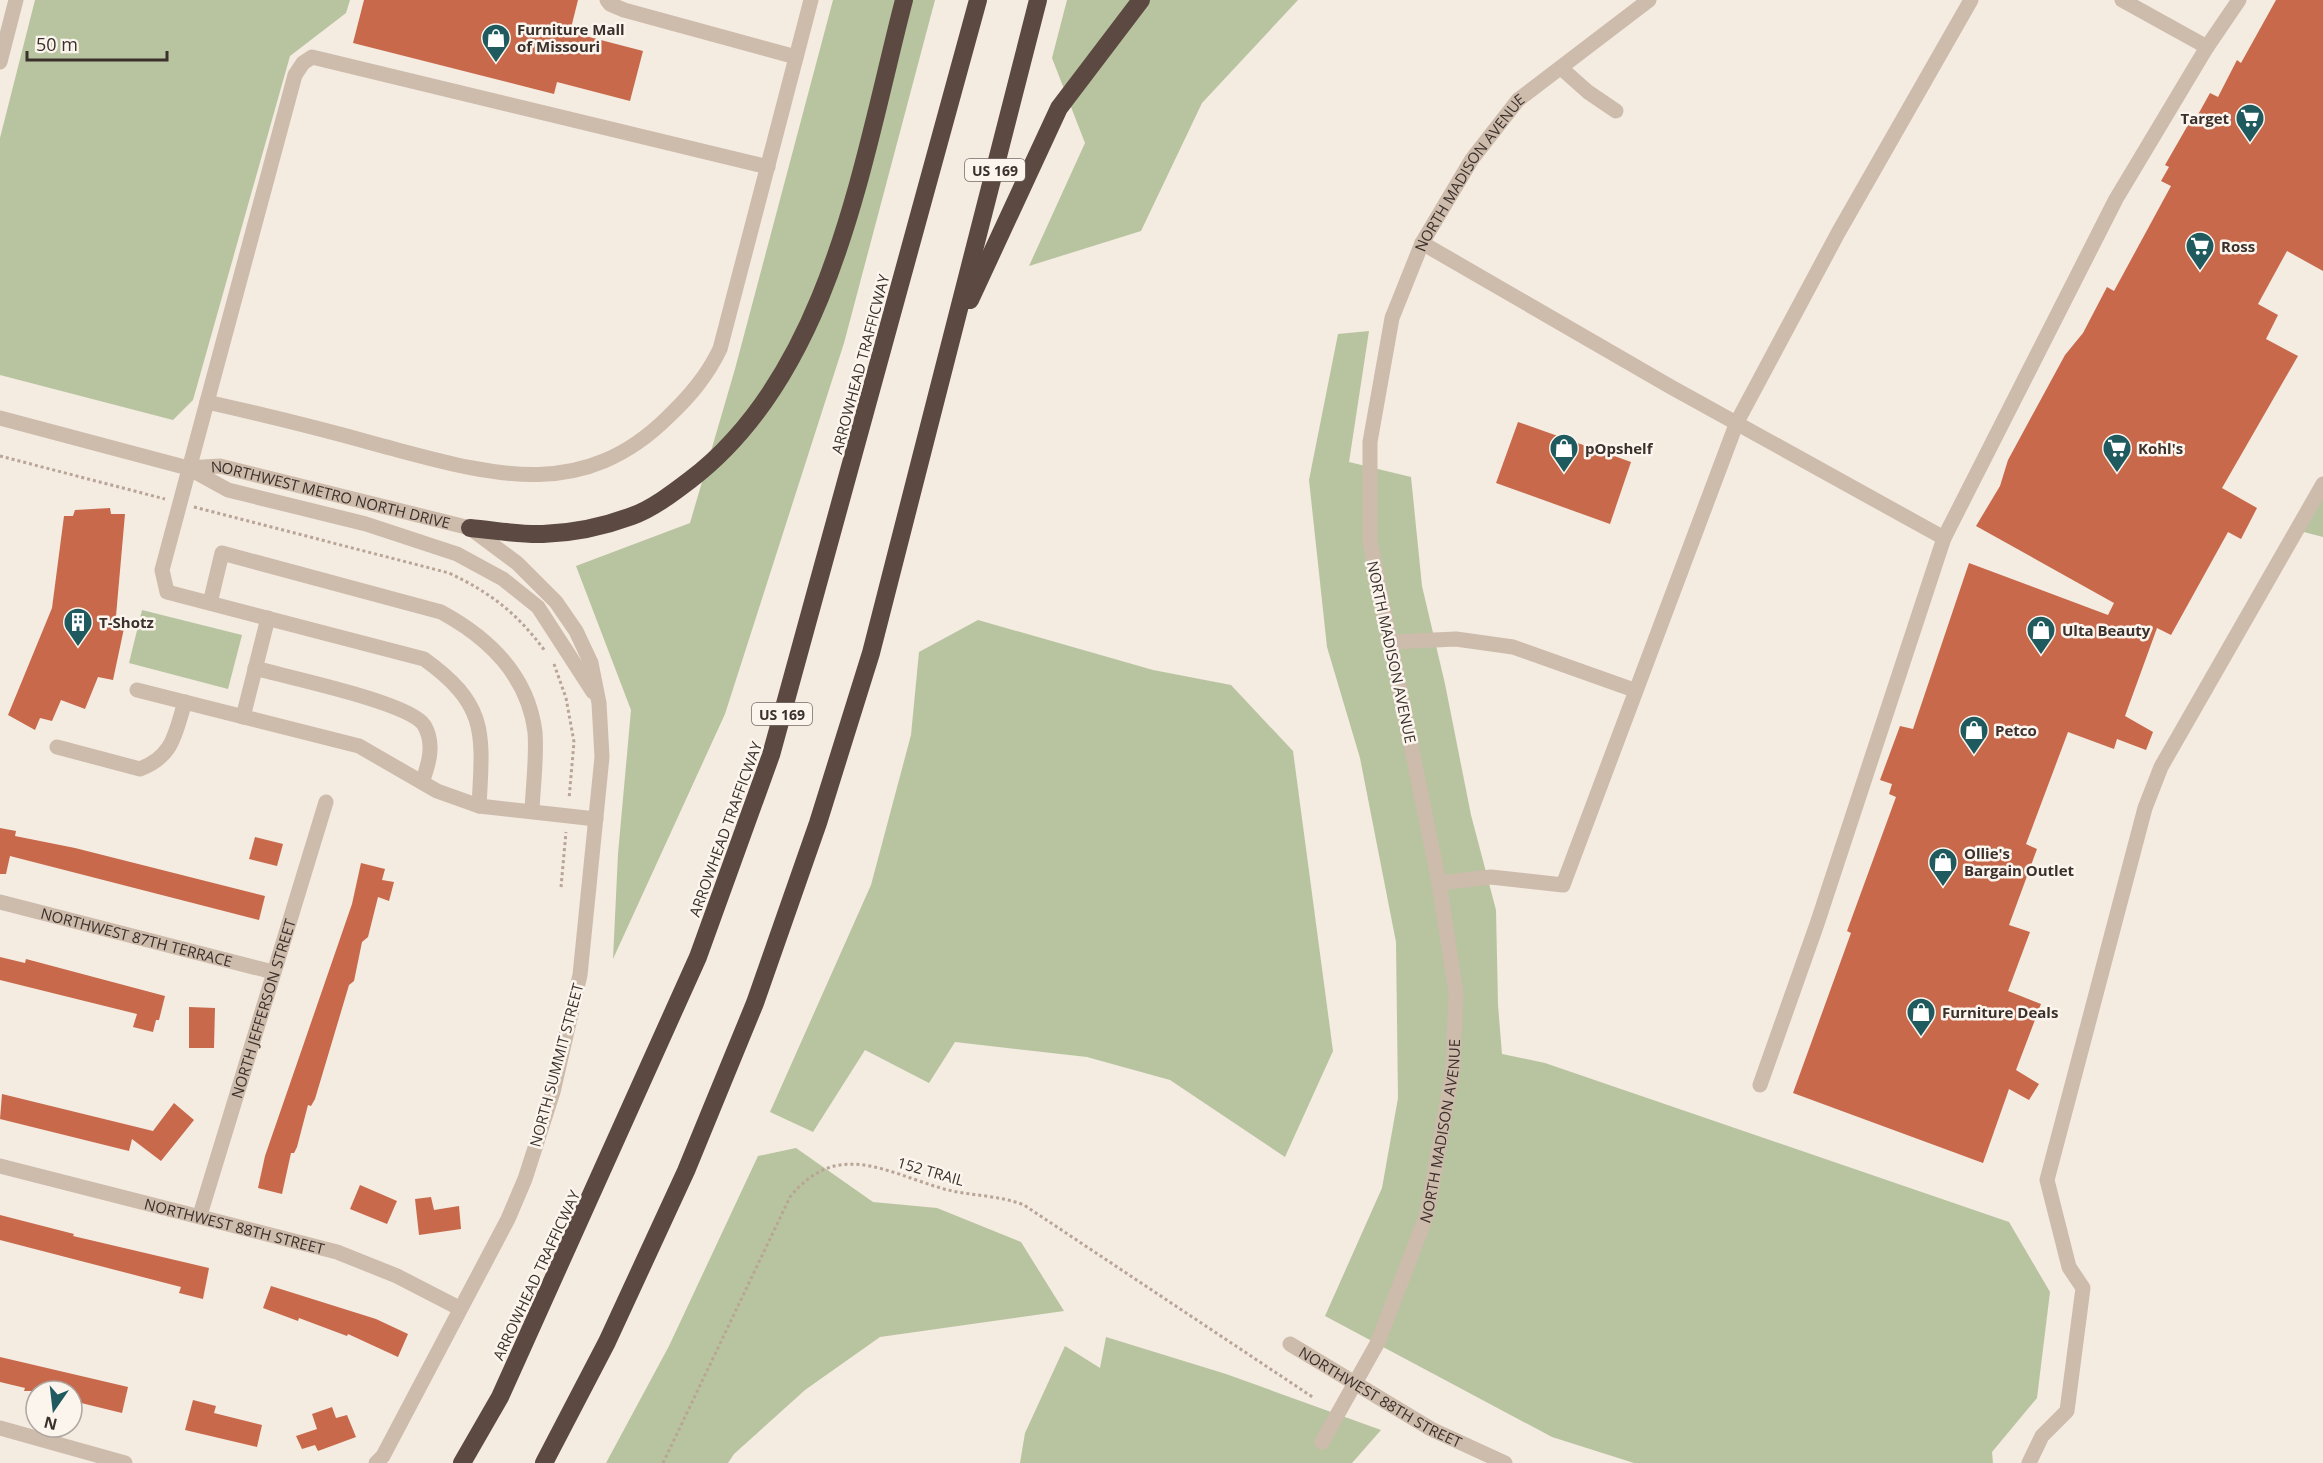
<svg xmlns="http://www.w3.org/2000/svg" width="2323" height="1463" font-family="'Open Sans',sans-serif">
	<rect width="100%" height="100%" fill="#f4ebe1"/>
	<!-- green -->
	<g fill="#b8c4a0">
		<polygon points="35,0 350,0 346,13 290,56 193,400 173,420 0,375 0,138"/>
		<polygon points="833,0 935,0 844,343 725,714 613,959 618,854 631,710 576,566 690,523 735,369"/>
		<polygon points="1067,0 1298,0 1202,103 1141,231 1029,266 1085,143 1052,58"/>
		<polygon points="1369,331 1349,462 1411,477 1422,586 1445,684 1471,815 1496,910 1498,1005 1502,1054 1545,1063 2009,1222 2050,1292 2037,1398 1992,1452 1993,1463 1634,1463 1552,1437 1325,1316 1382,1188 1398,1098 1396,942 1360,758 1327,647 1309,480 1338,334"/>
		<polygon points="2323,484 2323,537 2296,530"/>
		<polygon points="142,610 242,635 228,689 129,663"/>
		<polygon points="978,620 1153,670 1231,685 1293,751 1333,1051 1285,1157 1170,1080 1087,1057 955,1042 929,1083 865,1050 813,1132 770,1112 871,885 911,735 919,652"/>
		<polygon points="796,1148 873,1202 937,1208 1021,1242 1064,1311 880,1337 805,1390 734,1454 728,1463 606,1463 669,1346 758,1156"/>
		<polygon points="1106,1337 1226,1374 1381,1430 1352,1463 1020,1463 1025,1433 1065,1346 1100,1368"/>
	</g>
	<!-- building -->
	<g fill="#c8694b">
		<polygon points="364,0 578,0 570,32 643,51 630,101 557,82 554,94 353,43"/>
		<polygon points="2276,0 2323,0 2323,271 2287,251 2258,304 2278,315 2266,339 2298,356 2222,488 2257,508 2241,539 2228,532 2171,635 2157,628 2125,716 2153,732 2146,750 2117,739 2114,749 2068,732 2026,844 2037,849 2009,925 2030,932 2008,991 2041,1004 2016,1070 2039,1084 2029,1100 2009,1089 1983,1163 1793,1093 1851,933 1847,931 1896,797 1889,794 1892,784 1880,780 1900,726 1913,729 1969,563 2108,615 2114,603 1976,526 2000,486 2008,460 2065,355 2083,333 2107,287 2114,291 2171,186 2161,181 2169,167 2165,165 2192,118 2195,120 2210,93 2218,97 2237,60 2241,63"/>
		<polygon points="1518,422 1631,462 1610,524 1496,483"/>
		<polygon points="110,508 111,514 125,514 116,616 126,619 113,680 98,677 85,709 61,700 52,721 40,718 35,730 8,715 52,608 64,516 73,516 75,510"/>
		<polygon points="0,828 16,831 15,836 75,848 265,896 259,920 10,856 6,874 0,874"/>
		<polygon points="255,837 283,844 277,866 249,859"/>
		<polygon points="361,863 385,869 382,880 394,882 389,901 378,897 368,937 362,942 354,981 349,985 315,1099 311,1106 308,1105 297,1147 294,1153 291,1153 282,1194 258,1188 265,1156 352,904"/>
		<polygon points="0,957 25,963 26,959 165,996 159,1020 156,1020 153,1032 133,1027 137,1014 0,980"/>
		<polygon points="189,1007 215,1008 214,1048 189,1048"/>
		<polygon points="2,1094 153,1131 174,1103 194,1120 161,1161 132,1139 129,1151 0,1119"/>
		<polygon points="360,1185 397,1201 387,1224 350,1209"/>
		<polygon points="431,1197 434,1210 459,1206 461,1229 419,1235 415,1199"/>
		<polygon points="0,1215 74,1234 73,1236 209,1268 203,1299 179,1293 181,1287 0,1240"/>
		<polygon points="271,1286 376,1319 408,1334 398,1357 348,1334 347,1336 299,1318 298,1321 263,1308"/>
		<polygon points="0,1357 128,1387 122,1413 73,1401 75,1391 24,1391 25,1388 0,1382"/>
		<polygon points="193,1400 216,1406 214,1413 262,1425 257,1447 185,1430"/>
		<polygon points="332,1407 336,1418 347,1415 356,1437 318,1451 315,1445 302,1449 296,1436 317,1429 312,1414"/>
	</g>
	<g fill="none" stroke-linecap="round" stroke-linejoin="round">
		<!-- path -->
		<g stroke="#b9a596" stroke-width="3" stroke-dasharray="3 3" stroke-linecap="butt">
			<polyline points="0,456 165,499"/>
			<path d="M194 507 449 573C491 593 517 613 545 651"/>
			<polyline points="554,664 566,698 574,742 569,799"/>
			<polyline points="561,887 566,832"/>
			<path d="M663 1463 790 1197C837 1139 885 1172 944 1189 970 1196 999 1195 1024 1205L1314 1398"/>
		</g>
		<!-- minor -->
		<g stroke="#cdbbac" stroke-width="15">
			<polyline points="607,0 610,4 624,10 796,57"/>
			<polyline points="2122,0 2207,47"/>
			<polyline points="0,62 16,0"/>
			<polyline points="1561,68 1588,92 1616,111"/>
			<polyline points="1422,243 1671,387 1944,538"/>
			<polyline points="207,402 295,75 303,63 312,57 768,167"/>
			<polyline points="0,418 188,468 228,490 366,524 457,554 503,579 538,607 593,692"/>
			<path id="s1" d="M188 468 220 466 470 528 517 563 556 602 576 631 591 663 599 703 602 757 580 975 553 1092 525 1179 508 1219 383 1456 376 1463"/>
			<path d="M210 603 222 553 441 612C489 638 528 675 535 732 537 757 533 785 532 811"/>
			<polyline points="1391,642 1456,639 1513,647 1634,690"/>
			<path d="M255 668C285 677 409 702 424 725 435 743 429 764 422 782"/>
			<polyline points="137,690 359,746 437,791 479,806 596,819"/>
			<polyline points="243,717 268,618"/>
			<path d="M57 747 140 769C174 756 175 733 185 702"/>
			<path d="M479 806C483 733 488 705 424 659L167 592 162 570 207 402C265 415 322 429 379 445 486 473 579 505 668 417 690 396 707 376 720 349L811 0"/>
			<polyline points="1439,883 1491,877 1563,885 1737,422 1838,233 1971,0"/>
			<path id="s2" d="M0 902 273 972"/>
			<polyline points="1760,1085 1817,924 1944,538 2116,199 2207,47 2239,0"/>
			<path id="s3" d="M0 1166 337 1252 397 1276 459 1308"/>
			<path id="s4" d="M200 1215 326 802"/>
			<path id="s5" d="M1290 1344 1431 1429 1505 1463"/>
			<polyline points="0,1428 125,1463"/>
			<path id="s6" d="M1322 1442 1378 1342 1427 1214 1453 1069 1456 993 1439 883 1370 542V442L1392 318 1422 243 1472 159 1518 100 1649 0"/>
			<polyline points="2029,1463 2042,1436 2067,1411 2083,1288 2069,1267 2047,1180 2145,808 2161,767 2323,484"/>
		</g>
		<!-- highway -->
		<g stroke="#5c4a42" stroke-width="18">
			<polyline points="970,300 1059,108 1141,0"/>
			<path d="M470 528C494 530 519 535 543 534 572 533 605 526 632 516 652 509 673 493 690 480 831 373 862 162 904 0"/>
			<polyline points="462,1463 500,1397 698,957 771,755 978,0"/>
			<polyline points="544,1463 607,1342 686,1171 755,1003 818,823 871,653 1038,0"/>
		</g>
	</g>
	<!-- icons -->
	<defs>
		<g id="shop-pin" transform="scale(1.5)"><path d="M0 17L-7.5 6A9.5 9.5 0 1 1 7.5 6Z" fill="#1f5a5e" stroke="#fbf5ee"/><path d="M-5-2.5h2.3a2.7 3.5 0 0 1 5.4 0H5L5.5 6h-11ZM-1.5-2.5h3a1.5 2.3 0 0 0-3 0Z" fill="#fff"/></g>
		<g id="supermarket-pin" transform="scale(1.5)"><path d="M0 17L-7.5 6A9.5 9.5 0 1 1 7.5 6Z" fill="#1f5a5e" stroke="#fbf5ee"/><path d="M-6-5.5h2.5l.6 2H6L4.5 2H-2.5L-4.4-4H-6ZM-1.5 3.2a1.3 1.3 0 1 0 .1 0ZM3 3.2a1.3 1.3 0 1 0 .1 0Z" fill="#fff"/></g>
		<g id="building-pin" transform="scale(1.5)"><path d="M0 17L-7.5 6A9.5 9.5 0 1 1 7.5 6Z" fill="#1f5a5e" stroke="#fbf5ee"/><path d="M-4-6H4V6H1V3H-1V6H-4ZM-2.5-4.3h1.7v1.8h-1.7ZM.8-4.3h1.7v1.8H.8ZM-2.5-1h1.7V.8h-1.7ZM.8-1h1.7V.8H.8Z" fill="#fff"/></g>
	</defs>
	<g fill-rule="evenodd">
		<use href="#shop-pin" x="496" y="38"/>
		<use href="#supermarket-pin" x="2250" y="118"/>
		<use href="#supermarket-pin" x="2200" y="246"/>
		<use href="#shop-pin" x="1564" y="448"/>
		<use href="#supermarket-pin" x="2117" y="448"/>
		<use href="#building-pin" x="78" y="622"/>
		<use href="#shop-pin" x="2041" y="630"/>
		<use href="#shop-pin" x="1974" y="730"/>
		<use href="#shop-pin" x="1943" y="862"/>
		<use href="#shop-pin" x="1921" y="1012"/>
	</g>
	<g text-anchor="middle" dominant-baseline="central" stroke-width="5" stroke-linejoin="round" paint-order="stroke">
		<!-- shield labels -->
		<g fill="#fbf5ee" stroke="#756b66" stroke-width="1.5">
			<rect x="965" y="159" width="60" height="22" rx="4.5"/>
			<rect x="752" y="703" width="60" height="22" rx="4.5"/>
		</g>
		<g font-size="14" font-weight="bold" fill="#3b302b">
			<text x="995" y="170">US 169</text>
			<text x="782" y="714">US 169</text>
		</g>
		<!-- poi labels -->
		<g font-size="15" font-weight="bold" fill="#3b302b" stroke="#fbf5ee" text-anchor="start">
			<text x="517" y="29">Furniture Mall<tspan x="517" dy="17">of Missouri</tspan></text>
			<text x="2229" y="118" text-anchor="end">Target</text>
			<text x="2221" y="246">Ross</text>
			<text x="1585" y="448">pOpshelf</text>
			<text x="2138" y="448">Kohl's</text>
			<text x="99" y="622">T-Shotz</text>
			<text x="2062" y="630">Ulta Beauty</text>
			<text x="1995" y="730">Petco</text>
			<text x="1964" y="853">Ollie's<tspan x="1964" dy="17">Bargain Outlet</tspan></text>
			<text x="1942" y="1012">Furniture Deals</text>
		</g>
		<!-- street labels -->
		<g font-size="15" fill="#3b302b" stroke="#fbf5ee">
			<text stroke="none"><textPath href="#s6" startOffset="1326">NORTH MADISON AVENUE</textPath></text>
			<text transform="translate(860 364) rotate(-75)">ARROWHEAD TRAFFICWAY</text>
			<text stroke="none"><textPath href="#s1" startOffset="146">NORTHWEST METRO NORTH DRIVE</textPath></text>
			<text transform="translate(1392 652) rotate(78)">NORTH MADISON AVENUE</text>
			<text transform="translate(725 829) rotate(-70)">ARROWHEAD TRAFFICWAY</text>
			<text stroke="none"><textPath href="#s2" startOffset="141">NORTHWEST 87TH TERRACE</textPath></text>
			<text stroke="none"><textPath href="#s4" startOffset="216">NORTH JEFFERSON STREET</textPath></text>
			<text transform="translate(556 1065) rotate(-75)">NORTH SUMMIT STREET</text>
			<text stroke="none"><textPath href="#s6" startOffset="336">NORTH MADISON AVENUE</textPath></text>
			<text transform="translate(931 1171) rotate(16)">152 TRAIL</text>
			<text stroke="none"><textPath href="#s3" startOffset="242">NORTHWEST 88TH STREET</textPath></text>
			<text transform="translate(536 1275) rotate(-65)">ARROWHEAD TRAFFICWAY</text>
			<text stroke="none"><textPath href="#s5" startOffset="105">NORTHWEST 88TH STREET</textPath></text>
		</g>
	</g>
	<!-- north arrow -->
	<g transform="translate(54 1409) rotate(194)"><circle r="28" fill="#fbf5ee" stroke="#aea6a0" stroke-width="1.5"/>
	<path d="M0-4.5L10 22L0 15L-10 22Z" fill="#1f5a5e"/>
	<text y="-9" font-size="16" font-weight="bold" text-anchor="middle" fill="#3b302b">N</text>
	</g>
	<!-- scale -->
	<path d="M27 51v9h140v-9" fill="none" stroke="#3b302b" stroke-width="3"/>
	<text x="36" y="51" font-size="18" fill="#3b302b" stroke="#fbf5ee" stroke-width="4.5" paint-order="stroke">50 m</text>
</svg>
